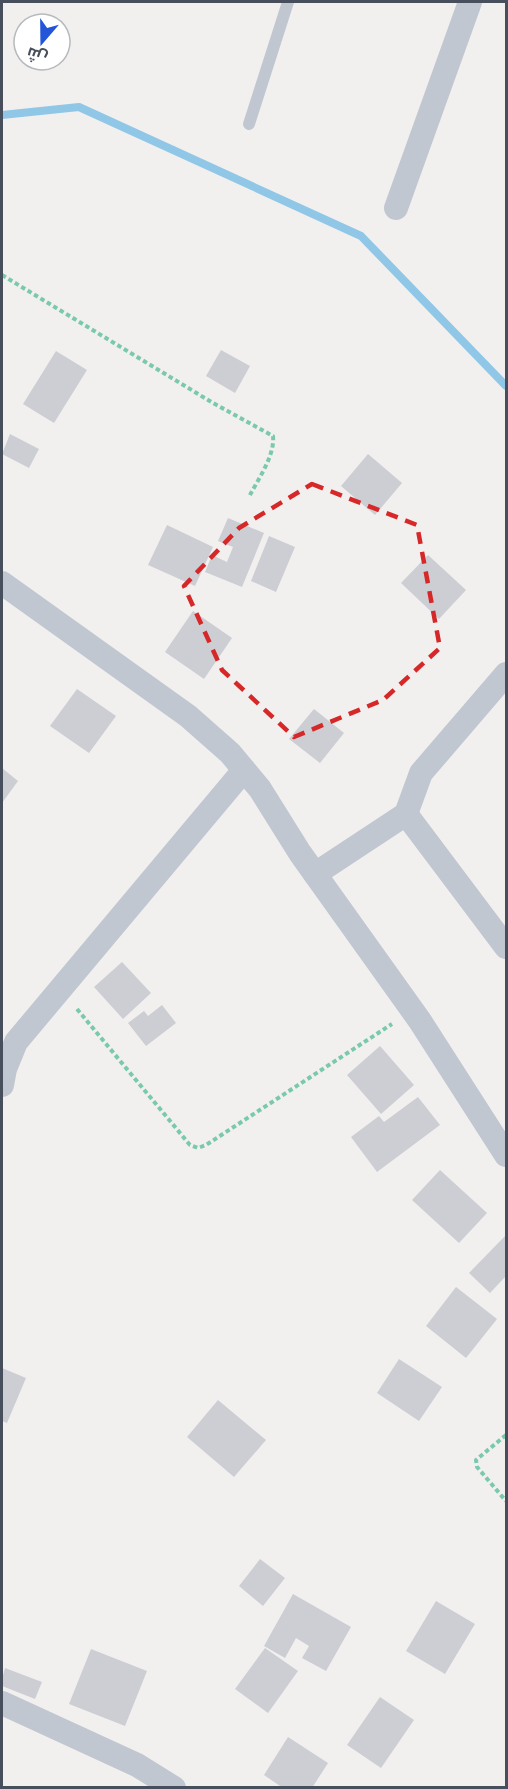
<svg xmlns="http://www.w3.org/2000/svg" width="508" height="1789" font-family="Commissioner,Cairo,sans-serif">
	<rect width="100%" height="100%" fill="#f2f0ef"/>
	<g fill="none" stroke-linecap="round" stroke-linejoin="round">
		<!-- stream -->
		<polyline stroke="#90c7e7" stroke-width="8" points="2,115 79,107 361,236 506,386"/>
	</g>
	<!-- building -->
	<g fill="#ccced4">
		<polygon points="221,350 250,366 235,393 206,376"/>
		<polygon points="56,351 87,370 54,423 23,404"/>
		<polygon points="10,434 39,449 29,468 2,454"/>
		<polygon points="368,454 402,483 375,515 341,486"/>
		<polygon points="228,518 264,533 242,587 205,572 212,555 227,562 233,547 218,541"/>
		<polygon points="167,525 213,547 195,586 148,565"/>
		<polygon points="269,536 295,547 276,592 251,581"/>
		<polygon points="428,555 466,590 439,619 401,583"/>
		<polygon points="193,611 232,638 204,679 165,652"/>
		<polygon points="77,689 116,716 89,753 50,726"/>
		<polygon points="314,709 344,733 320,763 289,739"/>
		<polygon points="2,768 18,781 2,803"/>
		<polygon points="122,962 151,993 123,1019 94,987"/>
		<polygon points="162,1005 176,1023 146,1046 128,1023 144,1011 148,1016"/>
		<polygon points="380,1046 414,1085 381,1114 347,1075"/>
		<polygon points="418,1097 440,1125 377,1172 351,1137 379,1116 384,1122"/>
		<polygon points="440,1170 487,1213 459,1243 412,1200"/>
		<polygon points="506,1235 506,1276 490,1293 469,1273"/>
		<polygon points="456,1287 497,1319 466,1358 426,1326"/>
		<polygon points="399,1359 442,1387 419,1421 377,1393"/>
		<polygon points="2,1368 26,1378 7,1423 2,1421"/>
		<polygon points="218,1400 266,1440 234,1477 187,1437"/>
		<polygon points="260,1559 285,1578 263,1606 239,1586"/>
		<polygon points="293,1594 351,1627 326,1671 302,1658 309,1646 296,1638 285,1658 264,1646"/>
		<polygon points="436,1601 475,1624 445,1674 406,1651"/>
		<polygon points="265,1648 298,1671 268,1713 235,1689"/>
		<polygon points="91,1649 147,1671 125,1726 69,1704"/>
		<polygon points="5,1668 42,1682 35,1699 2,1686 2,1679"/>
		<polygon points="380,1697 414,1720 381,1768 347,1745"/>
		<polygon points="288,1737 328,1763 312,1788 283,1788 264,1775"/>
	</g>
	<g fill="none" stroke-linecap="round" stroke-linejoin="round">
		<!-- path -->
		<g stroke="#7ac9af" stroke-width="4" stroke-dasharray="4.5 3" stroke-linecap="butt">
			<path d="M2 275 213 403 273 436C275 456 258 479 249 497"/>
			<polyline points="77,1009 190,1145 198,1148 206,1145 392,1024"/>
			<polyline points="506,1435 476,1460 477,1467 506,1501"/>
		</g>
		<!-- service -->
		<polyline stroke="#c1c7d0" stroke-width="12" points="249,124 288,2"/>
		<!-- minor -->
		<g stroke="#c1c7d0" stroke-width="24">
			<polyline points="396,208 470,2"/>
			<polyline points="2,583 188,716 230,753 260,789 300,853 420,1021 506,1155"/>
			<polyline points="406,814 506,947"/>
			<polyline points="315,874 406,814 421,773 506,674"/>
			<polyline points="2,1085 5,1069 16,1042 244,770"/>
			<polyline points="2,1703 137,1765 174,1788"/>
		</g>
	</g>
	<!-- marked area -->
	<path fill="none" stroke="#d62828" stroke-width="4.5" stroke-dasharray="12 8" stroke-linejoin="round" d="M312 484 417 525 440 648 383 700 294 737 222 670 184 586 239 528Z"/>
	<!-- border -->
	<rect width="508" height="1789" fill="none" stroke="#484f5c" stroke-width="6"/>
	<!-- north arrow -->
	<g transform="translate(42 42) rotate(200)"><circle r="28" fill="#ffffff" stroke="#b6b9be" stroke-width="1.5"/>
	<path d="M0-4.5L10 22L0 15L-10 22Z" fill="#2355d8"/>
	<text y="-9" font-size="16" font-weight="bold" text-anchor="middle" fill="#484f5c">ش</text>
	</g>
</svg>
